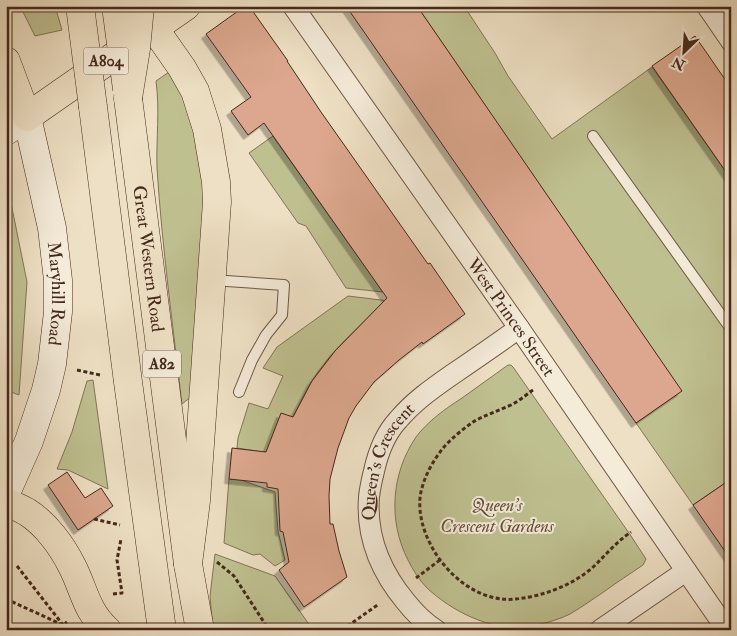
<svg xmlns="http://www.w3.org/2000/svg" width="737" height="636" font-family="'IM FELL Double Pica',serif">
	<defs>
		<filter id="shadow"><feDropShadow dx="-4.5" dy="4.5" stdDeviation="0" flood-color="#0004"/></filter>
	</defs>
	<rect width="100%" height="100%" fill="#eee0c4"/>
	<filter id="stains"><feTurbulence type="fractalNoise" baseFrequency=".004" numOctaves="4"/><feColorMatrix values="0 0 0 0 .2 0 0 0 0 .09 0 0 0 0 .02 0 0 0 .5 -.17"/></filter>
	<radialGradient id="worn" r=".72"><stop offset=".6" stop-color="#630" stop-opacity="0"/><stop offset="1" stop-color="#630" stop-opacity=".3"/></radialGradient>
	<!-- green -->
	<g fill="#bfc090" stroke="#827456">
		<polygon points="20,6 55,6 62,30 35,36"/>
		<polygon points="417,6 464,6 495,53 508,76 552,139 652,67 731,179 731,479 693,505 636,423 681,391"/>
		<path d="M172 70 194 106 209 179 196 393 182 404C173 326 162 247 157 168 156 139 160 110 156 81Z"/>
		<polygon points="273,136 277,142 383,292 346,288 306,226 298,223 249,153"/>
		<polygon points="9,193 27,282 19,395 6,390 6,194"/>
		<path d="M348 296 389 301C361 324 330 351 311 383 304 394 299 406 293 417L281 414 279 420 281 455 237 448 238 438 249 403 268 409 283 376 263 368 277 347Z"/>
		<path d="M508 365H511L513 367 629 533 646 559 643 565C630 574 617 582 605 591 593 599 582 607 570 614 556 621 539 625 523 627 505 629 487 624 471 617 455 610 440 600 427 588 419 580 413 570 408 560 388 521 391 474 416 437 428 421 445 409 462 398 477 387 493 376 508 365Z"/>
		<polygon points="93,380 108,489 68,470 57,469 72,432 87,381"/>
		<polygon points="229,479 241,480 275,492 278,531 285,560 275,566 260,554 253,555 224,543"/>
		<polygon points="215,554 275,576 313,630 213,630 210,596"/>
	</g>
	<!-- building -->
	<g fill="#dca78e" stroke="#46281b" filter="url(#shadow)">
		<polygon points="245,6 249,6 288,61 287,61 321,112 428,264 430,263 465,314 423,344 422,342 399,360 374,382 356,406 349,418 338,448 330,479 329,496 330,524 333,524 339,551 347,577 304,607 279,570 289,562 283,532 280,531 278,489 267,487 267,483 229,479 232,448 266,452 281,413 293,417 312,381 335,351 387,298 264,123 248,135 231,111 251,97 206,34"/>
		<polygon points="346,6 417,6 682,391 636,423"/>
		<polygon points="695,36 731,88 731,179 652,66"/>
		<polygon points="67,472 85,498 101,488 113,506 78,530 48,485"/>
		<polygon points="731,479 731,560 693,505"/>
	</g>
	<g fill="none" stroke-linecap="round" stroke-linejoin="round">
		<!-- lane casing -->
		<g stroke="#705645" stroke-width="12">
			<g id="lane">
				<polyline points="593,136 731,329"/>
				<polyline points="212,280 284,285 282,315 266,335 252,360 239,392"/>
			</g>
		</g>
		<!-- street casing -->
		<g stroke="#705645" stroke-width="22">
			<g id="street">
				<path id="s1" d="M293 6 519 328 727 630"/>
				<polyline points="707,6 731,41"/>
				<path id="s2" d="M436 630C425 623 414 612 406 602 381 572 366 536 369 497 370 488 372 479 374 471 378 453 385 434 398 420 414 401 433 388 453 374 475 359 497 344 519 328"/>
				<polyline points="600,630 686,571"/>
			</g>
		</g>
		<!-- secondary casing -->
		<g stroke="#46281b" stroke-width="29">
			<g id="secondary">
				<path id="s3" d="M6 131 27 117 52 228 58 280V312L52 364 46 390 29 441 6 493"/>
			</g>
		</g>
		<!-- primary casing -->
		<g stroke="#46281b" stroke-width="29">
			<g id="primary">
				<polyline points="154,28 182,68 195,91 207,129 216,182 217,202 196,501 188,564"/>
				<polyline points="6,61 27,117 186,6"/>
				<path id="s4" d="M128 98 188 564 200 630"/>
				<polyline points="93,107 128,382 162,630"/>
				<path d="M6 502C13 505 20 508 27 512 46 524 62 546 72 566 84 589 86 611 107 630"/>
			</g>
		</g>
		<!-- path -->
		<g stroke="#46281b" stroke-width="3" stroke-dasharray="4 2.5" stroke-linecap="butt">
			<polyline points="77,370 100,375"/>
			<path d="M533 390C526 395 519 401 511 405 498 411 485 415 473 422 463 429 452 438 444 447 433 460 422 480 420 498 416 546 465 605 516 599 543 596 571 586 592 568 605 556 616 542 631 532"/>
			<polyline points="94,519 120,525"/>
			<polyline points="217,562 234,576 269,630"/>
			<polyline points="17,566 67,630"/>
			<polyline points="416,578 440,560"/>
			<polyline points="113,594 122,593 117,560 121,539"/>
			<polyline points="6,599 63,625 67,622"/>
			<polyline points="342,630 379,604"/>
		</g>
		<!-- lane -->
		<use href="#lane" stroke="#f4ebd9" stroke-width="10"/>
		<!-- street -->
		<use href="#street" stroke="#f4ebd9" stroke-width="20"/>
		<!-- secondary -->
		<use href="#secondary" stroke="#f4ebd9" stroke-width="28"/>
		<!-- primary -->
		<use href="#primary" stroke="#eee0c4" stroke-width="28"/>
		<!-- primary-bridge casing -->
		<g stroke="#46281b" stroke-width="29" stroke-linecap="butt">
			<g id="primary-bridge">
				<polyline points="80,6 93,107"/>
				<polyline points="116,6 127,89"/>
			</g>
		</g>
		<!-- highway-bridge casing -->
		<g stroke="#46281b" stroke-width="29" stroke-linecap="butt">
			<polyline id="highway-bridge" points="128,98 136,49 140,6"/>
		</g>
		<!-- primary-bridge -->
		<use href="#primary-bridge" stroke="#eee0c4" stroke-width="28"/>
		<!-- highway-bridge -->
		<use href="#highway-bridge" stroke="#eee0c4" stroke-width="28"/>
	</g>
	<g text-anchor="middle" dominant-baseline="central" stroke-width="4" stroke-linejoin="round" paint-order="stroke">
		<!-- shield labels -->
		<g fill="#f4ebd9" stroke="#7a6254" stroke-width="1">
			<rect x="83.5" y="47.5" width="45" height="27" rx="4"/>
			<rect x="143" y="350.5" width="38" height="27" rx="4"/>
		</g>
		<g font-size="16" font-weight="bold" fill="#46281b">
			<text x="106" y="61">A804</text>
			<text x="162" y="364">A82</text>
		</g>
		<!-- street labels -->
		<g font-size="18" fill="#46281b" stroke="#f4ebd9">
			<text stroke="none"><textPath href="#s4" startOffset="162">Great Western Road</textPath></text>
			<text stroke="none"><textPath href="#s3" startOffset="205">Maryhill Road</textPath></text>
			<text stroke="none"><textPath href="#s1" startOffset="380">West Princes Street</textPath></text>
			<text stroke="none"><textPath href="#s2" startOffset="195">Queen's Crescent</textPath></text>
		</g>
		<!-- park labels -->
		<g font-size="18" font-style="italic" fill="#644e38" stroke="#f4ebd9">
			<text x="497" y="505">Queen's<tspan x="497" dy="21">Crescent Gardens</tspan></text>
		</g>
	</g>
	<!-- margin -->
	<rect width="737" height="636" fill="none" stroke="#eee0c4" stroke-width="25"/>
	<rect x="8" y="8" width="722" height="621" fill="none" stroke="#46281b" stroke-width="2.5"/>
	<rect x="12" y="12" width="712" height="611" fill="none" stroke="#46281b"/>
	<!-- north arrow -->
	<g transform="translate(684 52) rotate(205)" stroke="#f4ebd9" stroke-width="4" paint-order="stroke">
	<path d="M0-4L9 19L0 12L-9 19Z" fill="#46281b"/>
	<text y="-8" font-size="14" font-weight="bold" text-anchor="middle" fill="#46281b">N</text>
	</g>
	<rect width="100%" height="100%" filter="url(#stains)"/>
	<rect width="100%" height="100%" fill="url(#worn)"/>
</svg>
